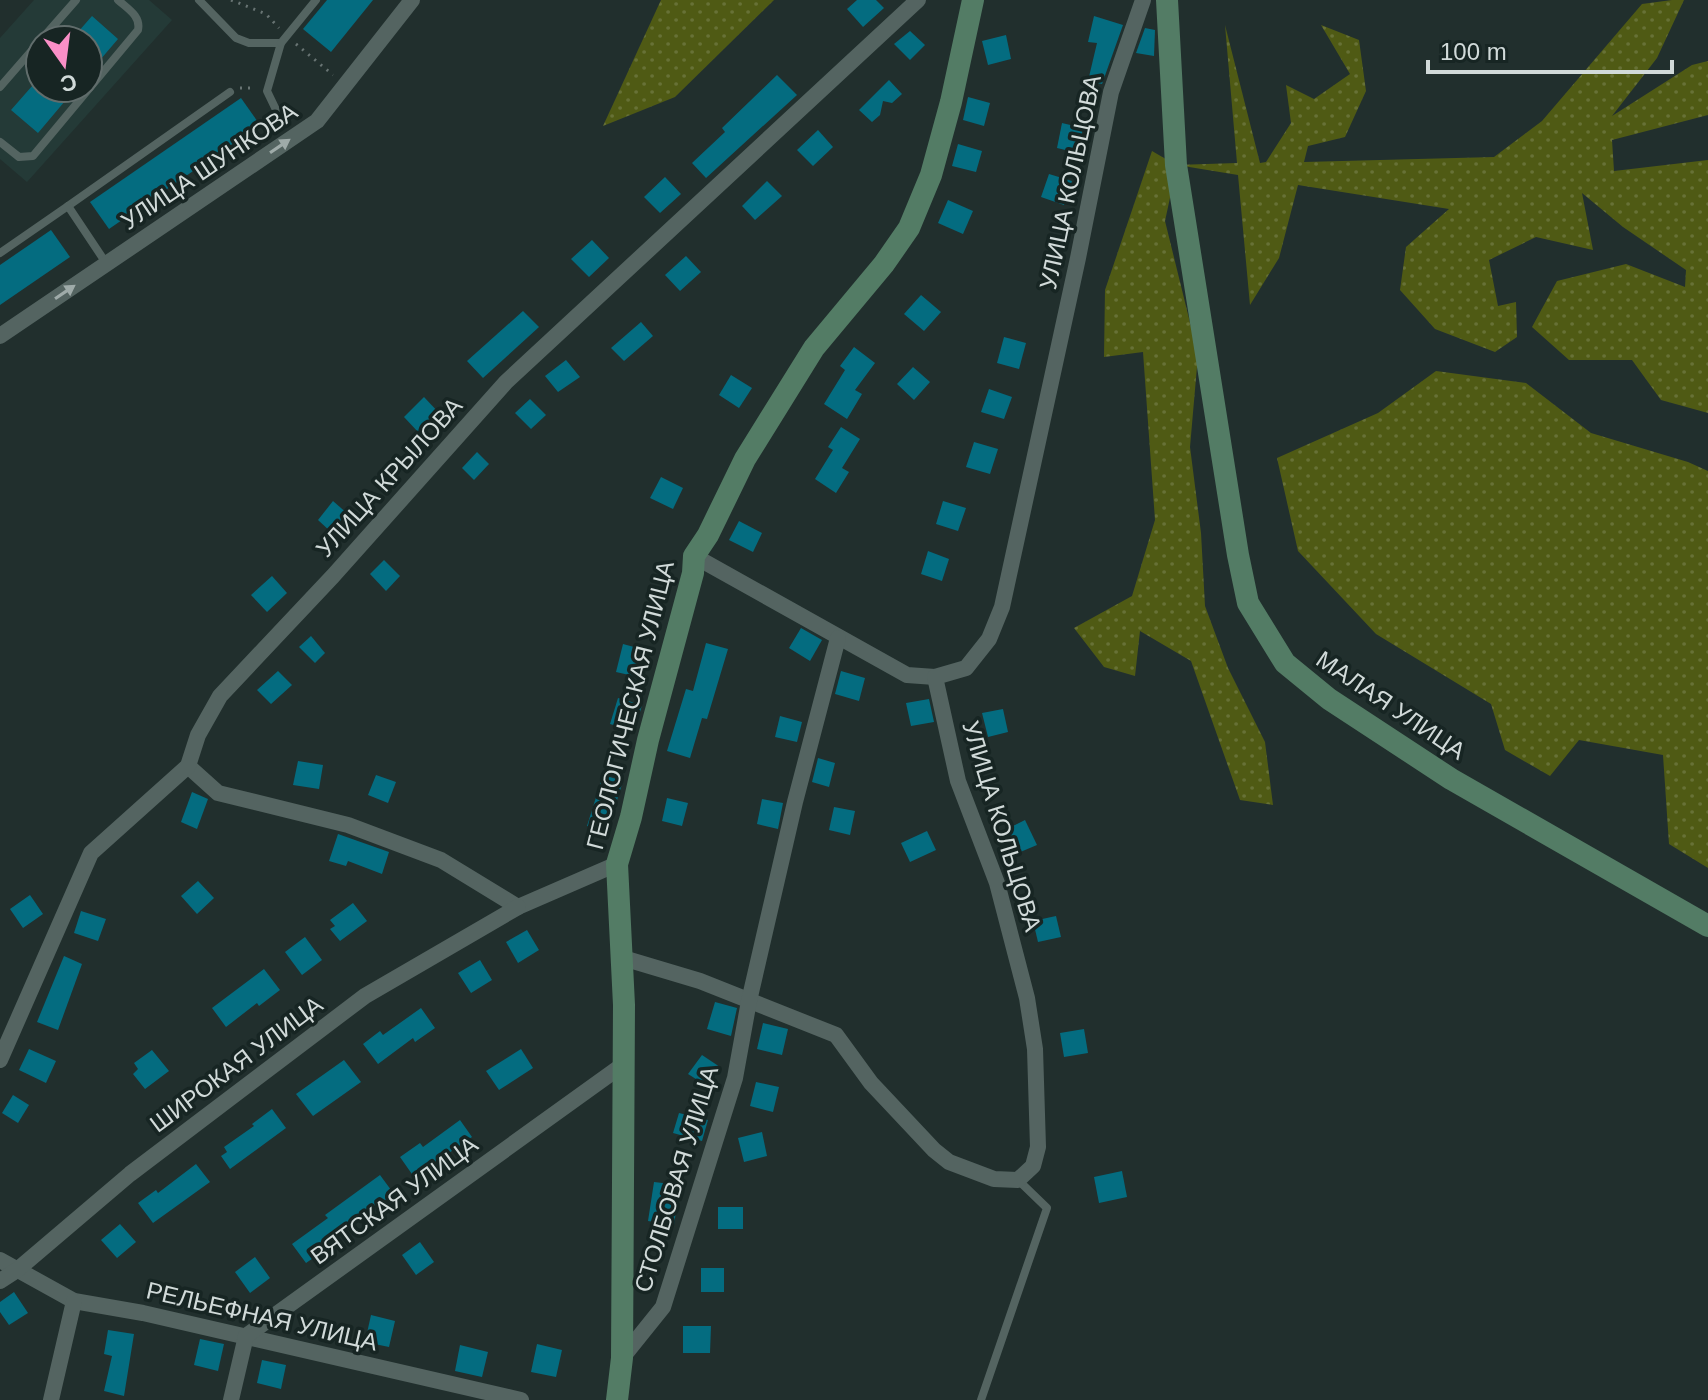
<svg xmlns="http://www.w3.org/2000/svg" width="1708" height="1400" font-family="Arial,sans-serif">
	<defs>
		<pattern id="grass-dots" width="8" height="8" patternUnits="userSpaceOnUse" patternTransform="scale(2)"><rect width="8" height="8" fill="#4f5a14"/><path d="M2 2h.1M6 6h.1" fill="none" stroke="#677136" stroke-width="1.8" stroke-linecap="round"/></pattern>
	</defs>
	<rect width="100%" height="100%" fill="#212f2d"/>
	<!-- built -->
	<path fill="#243a37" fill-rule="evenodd" d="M34 0H149L172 20 27 182 0 159V38ZM40 40H88V88H40Z"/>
	<!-- grass -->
	<g fill="url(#grass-dots)">
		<polygon points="661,0 774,0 675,97 603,126"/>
		<polygon points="1672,0 1684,0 1657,58 1612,116 1692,65 1708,61 1708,115 1612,140 1614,171 1708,160 1708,413 1661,400 1632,360 1569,360 1532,327 1557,281 1626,264 1685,287 1686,270 1623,227 1582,193 1593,250 1536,237 1489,260 1498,306 1516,302 1517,337 1495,352 1435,329 1400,290 1406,247 1449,209 1298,185 1279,258 1250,305 1238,175 1177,165 1165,221 1198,355 1190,447 1201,533 1205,606 1228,668 1265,742 1273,805 1240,800 1191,661 1140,631 1135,676 1104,667 1074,628 1132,596 1155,520 1143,352 1104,357 1105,290 1152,151 1176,165 1237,163 1225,25 1260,163 1266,162 1291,123 1286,85 1314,99 1350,74 1321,25 1359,40 1366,91 1345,137 1308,146 1304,162 1494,157 1542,121 1642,4"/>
		<polygon points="1436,371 1526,383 1591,433 1688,462 1708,471 1708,868 1669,844 1663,755 1579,740 1550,776 1505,750 1491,704 1376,634 1298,551 1277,458 1378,413"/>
	</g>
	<!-- building -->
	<g fill="#046c80">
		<polygon points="327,0 373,0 331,52 303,29"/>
		<polygon points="857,0 876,0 884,8 863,27 847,9"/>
		<polygon points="92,16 118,39 88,74 88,40 71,40"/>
		<polygon points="1094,16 1123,25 1102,84 1088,81 1097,43 1088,42"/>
		<polygon points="1145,28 1155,30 1154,56 1136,53"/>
		<polygon points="910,31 925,45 910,60 894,44"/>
		<polygon points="1006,35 1011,59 988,65 982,41"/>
		<polygon points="777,75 797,95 706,178 692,163 725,132 722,128"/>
		<polygon points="40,77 40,88 76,88 38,133 11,110"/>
		<polygon points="889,80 902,94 892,103 883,101 880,115 872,122 859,110"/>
		<polygon points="968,97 990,103 984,126 963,120"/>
		<polygon points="241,98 260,125 109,229 90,202"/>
		<polygon points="1062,123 1083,128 1078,153 1057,148"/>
		<polygon points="818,130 833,147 813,166 797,150"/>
		<polygon points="958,144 982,151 976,172 952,166"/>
		<polygon points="1049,174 1072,181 1064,205 1041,197"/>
		<polygon points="665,177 681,194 660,213 644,197"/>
		<polygon points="767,181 782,196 755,220 742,206"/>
		<polygon points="948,200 973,211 963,234 938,223"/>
		<polygon points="51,230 70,257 0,305 0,265"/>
		<polygon points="592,240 609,258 589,277 571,259"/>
		<polygon points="686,256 701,272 680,291 665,275"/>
		<polygon points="921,295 941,312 924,331 904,314"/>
		<polygon points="523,311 539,327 483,378 467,361"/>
		<polygon points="641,322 653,336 624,361 611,348"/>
		<polygon points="1004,337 1026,343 1019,369 997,363"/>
		<polygon points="854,347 875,363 855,390 862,394 847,419 824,404 845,370 840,366"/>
		<polygon points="566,360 580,377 558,392 545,376"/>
		<polygon points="913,367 930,382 914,400 897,384"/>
		<polygon points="731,375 752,388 739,408 719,395"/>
		<polygon points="989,389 1012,397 1004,419 981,412"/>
		<polygon points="424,397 440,414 419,433 404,417"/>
		<polygon points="530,399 546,415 531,429 515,413"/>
		<polygon points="841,427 860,439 842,468 849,472 836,493 815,479 833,450 828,447"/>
		<polygon points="974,442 998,449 990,474 966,467"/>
		<polygon points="477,452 489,464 474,480 462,468"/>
		<polygon points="661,477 683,488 673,509 650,498"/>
		<polygon points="333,501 349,515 331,532 318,520"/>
		<polygon points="943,501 966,508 958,531 936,524"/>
		<polygon points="739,521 762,533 753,552 729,540"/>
		<polygon points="928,551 949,559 942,581 921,574"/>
		<polygon points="384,560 400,576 386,591 370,574"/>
		<polygon points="272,576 287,593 267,612 251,595"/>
		<polygon points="801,628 822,640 810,661 789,648"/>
		<polygon points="311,636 325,653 315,663 299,647"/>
		<polygon points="706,643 728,649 707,719 702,718 690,758 667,751 686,689 693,691"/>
		<polygon points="623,644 645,650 638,677 616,672"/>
		<polygon points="278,671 292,685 271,704 257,690"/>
		<polygon points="841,671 865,678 859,701 835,694"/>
		<polygon points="618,698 642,705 635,731 610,724"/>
		<polygon points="929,699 934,722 911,726 906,703"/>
		<polygon points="1003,709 1008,732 988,737 982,713"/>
		<polygon points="780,716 802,722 797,742 775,737"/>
		<polygon points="818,758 835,763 829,787 812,782"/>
		<polygon points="298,761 323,765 319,789 293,785"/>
		<polygon points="376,775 396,782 388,803 368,795"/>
		<polygon points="603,775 623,781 607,832 587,826"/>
		<polygon points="192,792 208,799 197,829 181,822"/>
		<polygon points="667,798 688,803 682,826 662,821"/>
		<polygon points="762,799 783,803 778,829 757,824"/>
		<polygon points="834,807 855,811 850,835 829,830"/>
		<polygon points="1025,820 1037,845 1018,853 1007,829"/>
		<polygon points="927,831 936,850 910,862 901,843"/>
		<polygon points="338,834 389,852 382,874 348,861 346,866 329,861"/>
		<polygon points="198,881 214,898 197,914 181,896"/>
		<polygon points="30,895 43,914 23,928 10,909"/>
		<polygon points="353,903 367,921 340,941 330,929 335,926 330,920"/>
		<polygon points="81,911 106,919 98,941 74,933"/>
		<polygon points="1056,916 1061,937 1038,942 1033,921"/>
		<polygon points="527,930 539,950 518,963 506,942"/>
		<polygon points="305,937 322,960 302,975 285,952"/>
		<polygon points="64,956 82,964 58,1030 37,1022"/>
		<polygon points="480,960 492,980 471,993 458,973"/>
		<polygon points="264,969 280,990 259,1006 257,1003 226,1027 212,1008"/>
		<polygon points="715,1002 737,1008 731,1036 707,1029"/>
		<polygon points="421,1008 435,1028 415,1042 413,1038 378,1064 363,1044 380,1031 383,1035"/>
		<polygon points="763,1023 788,1029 782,1055 757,1049"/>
		<polygon points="1084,1029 1088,1053 1064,1057 1060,1033"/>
		<polygon points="29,1049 56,1061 46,1083 19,1070"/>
		<polygon points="521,1049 533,1068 499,1090 486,1071"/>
		<polygon points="152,1050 169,1071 145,1089 133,1074 138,1069 134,1063"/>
		<polygon points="702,1055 720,1067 707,1086 688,1074"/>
		<polygon points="344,1060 361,1082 313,1116 296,1094"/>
		<polygon points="756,1082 779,1087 773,1112 750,1106"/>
		<polygon points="13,1095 29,1105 18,1123 2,1113"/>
		<polygon points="272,1109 286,1128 230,1169 221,1156 227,1152 224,1147 254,1126 252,1124"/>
		<polygon points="679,1113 708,1120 702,1141 673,1133"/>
		<polygon points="460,1120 472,1137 414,1177 400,1157 420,1143 423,1147"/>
		<polygon points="762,1132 767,1156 744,1162 738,1138"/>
		<polygon points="196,1164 210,1182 153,1223 138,1203 156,1190 158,1193"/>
		<polygon points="1122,1171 1127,1197 1099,1203 1094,1177"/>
		<polygon points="380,1175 394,1194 324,1242 328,1248 306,1263 292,1244 328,1218 325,1215"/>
		<polygon points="654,1182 680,1185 674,1225 648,1221"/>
		<rect x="718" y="1207" width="25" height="22"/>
		<polygon points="120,1224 136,1242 117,1258 101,1240"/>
		<polygon points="420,1242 434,1262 416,1275 402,1255"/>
		<polygon points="255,1257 270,1278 250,1293 235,1272"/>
		<rect x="701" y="1268" width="23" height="24"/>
		<polygon points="14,1292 28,1313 9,1325 0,1312 0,1302"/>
		<polygon points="371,1315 395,1321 389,1347 365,1342"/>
		<polygon points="683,1326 711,1326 710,1353 683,1353"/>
		<polygon points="108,1330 134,1334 124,1396 104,1391 112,1356 104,1354"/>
		<polygon points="200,1339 224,1344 218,1371 194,1365"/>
		<polygon points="537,1344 562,1350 556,1377 531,1372"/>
		<polygon points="460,1345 488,1352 482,1377 455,1371"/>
		<polygon points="262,1360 286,1365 281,1389 257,1383"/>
	</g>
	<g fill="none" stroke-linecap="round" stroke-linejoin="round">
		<!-- path -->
		<g stroke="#687473" stroke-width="3" stroke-dasharray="2 6" stroke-linecap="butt">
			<polyline points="231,0 266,14 279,28"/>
			<polyline points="296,44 333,75"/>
			<polyline points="240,88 256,88"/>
		</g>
		<!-- lane -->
		<g stroke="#546461" stroke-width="8">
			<polyline points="199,0 236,38 249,43 281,43 267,91 279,116"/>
			<polyline points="41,40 76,0"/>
			<polyline points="281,43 316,0"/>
			<polyline points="0,87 40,41"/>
			<path d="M0 142 19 157 33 156 138 30C141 16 128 9 118 0"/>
			<polyline points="68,206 230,92"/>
			<polyline points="0,253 68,206 106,263"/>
			<polyline points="981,1400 1047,1208 1018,1180"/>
		</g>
		<!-- street -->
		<g stroke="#546461" stroke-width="16">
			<polyline points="0,336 317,121 412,0"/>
			<polyline points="694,556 907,675 935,677"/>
			<polyline points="188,766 218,793 348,825 441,860 518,907 617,864"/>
			<polyline points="623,958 700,981 836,1035 871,1083 934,1150 949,1162 994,1179 1018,1180 1033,1166 1038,1147 1035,1049 1027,998 997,883 958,781 935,677 966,668 989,639 1002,607 1078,258 1111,92 1143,0"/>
			<polyline points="0,1060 91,853 188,766 198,735 220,696 333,576 506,382 918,0"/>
			<polyline points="0,1260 74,1301 143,1313 521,1400"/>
			<polyline points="0,1281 17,1270 130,1174 365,996 518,907"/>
			<polyline points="622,1358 663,1307 735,1078 749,1001 795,802 838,638"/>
			<polyline points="51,1400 74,1301"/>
			<polyline points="231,1400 246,1336 624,1064"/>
		</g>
		<!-- secondary -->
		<g stroke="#537c65" stroke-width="22">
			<polyline points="1167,0 1176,165 1238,555 1248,603 1285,663 1329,699 1451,779 1708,926"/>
			<polyline points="617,1400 622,1358 624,1005 617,864 631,817 648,740 693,573 694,556 708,535 745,459 814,348 884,264 909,228 931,175 951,102 973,0"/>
		</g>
	</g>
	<!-- one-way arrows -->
	<defs><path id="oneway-solid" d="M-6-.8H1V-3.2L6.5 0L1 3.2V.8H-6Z" transform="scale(2)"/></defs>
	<g fill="#9faba9">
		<use href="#oneway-solid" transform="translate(280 146) rotate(-34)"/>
		<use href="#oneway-solid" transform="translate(65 292) rotate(-34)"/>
	</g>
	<g text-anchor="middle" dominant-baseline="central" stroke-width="7" stroke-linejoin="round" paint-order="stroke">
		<!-- street labels -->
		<g font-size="24" fill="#d1dad9" stroke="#172523">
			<text transform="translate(209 166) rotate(-34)">УЛИЦА ШУНКОВА</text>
			<text transform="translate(1070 182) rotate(-78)">УЛИЦА КОЛЬЦОВА</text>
			<text transform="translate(389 477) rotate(-48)">УЛИЦА КРЫЛОВА</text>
			<text transform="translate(630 705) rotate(-76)">ГЕОЛОГИЧЕСКАЯ УЛИЦА</text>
			<text transform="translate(1391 705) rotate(34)">МАЛАЯ УЛИЦА</text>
			<text transform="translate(1002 826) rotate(73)">УЛИЦА КОЛЬЦОВА</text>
			<text transform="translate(236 1064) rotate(-37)">ШИРОКАЯ УЛИЦА</text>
			<text transform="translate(676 1179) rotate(-73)">СТОЛБОВАЯ УЛИЦА</text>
			<text transform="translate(394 1200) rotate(-36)">ВЯТСКАЯ УЛИЦА</text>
			<text transform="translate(262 1316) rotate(13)">РЕЛЬЕФНАЯ УЛИЦА</text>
		</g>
	</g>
	<!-- north arrow -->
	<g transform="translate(64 64) rotate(166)"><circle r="38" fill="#172523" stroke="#616d6c" stroke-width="2"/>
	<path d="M0-6L14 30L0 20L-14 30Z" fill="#fa8fc7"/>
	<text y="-12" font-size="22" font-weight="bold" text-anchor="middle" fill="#d1dad9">С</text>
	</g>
	<!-- scale -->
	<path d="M1428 60v12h244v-12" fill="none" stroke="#d1dad9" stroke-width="4"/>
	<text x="1440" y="60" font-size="24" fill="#d1dad9" stroke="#172523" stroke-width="6" paint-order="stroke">100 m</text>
</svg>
